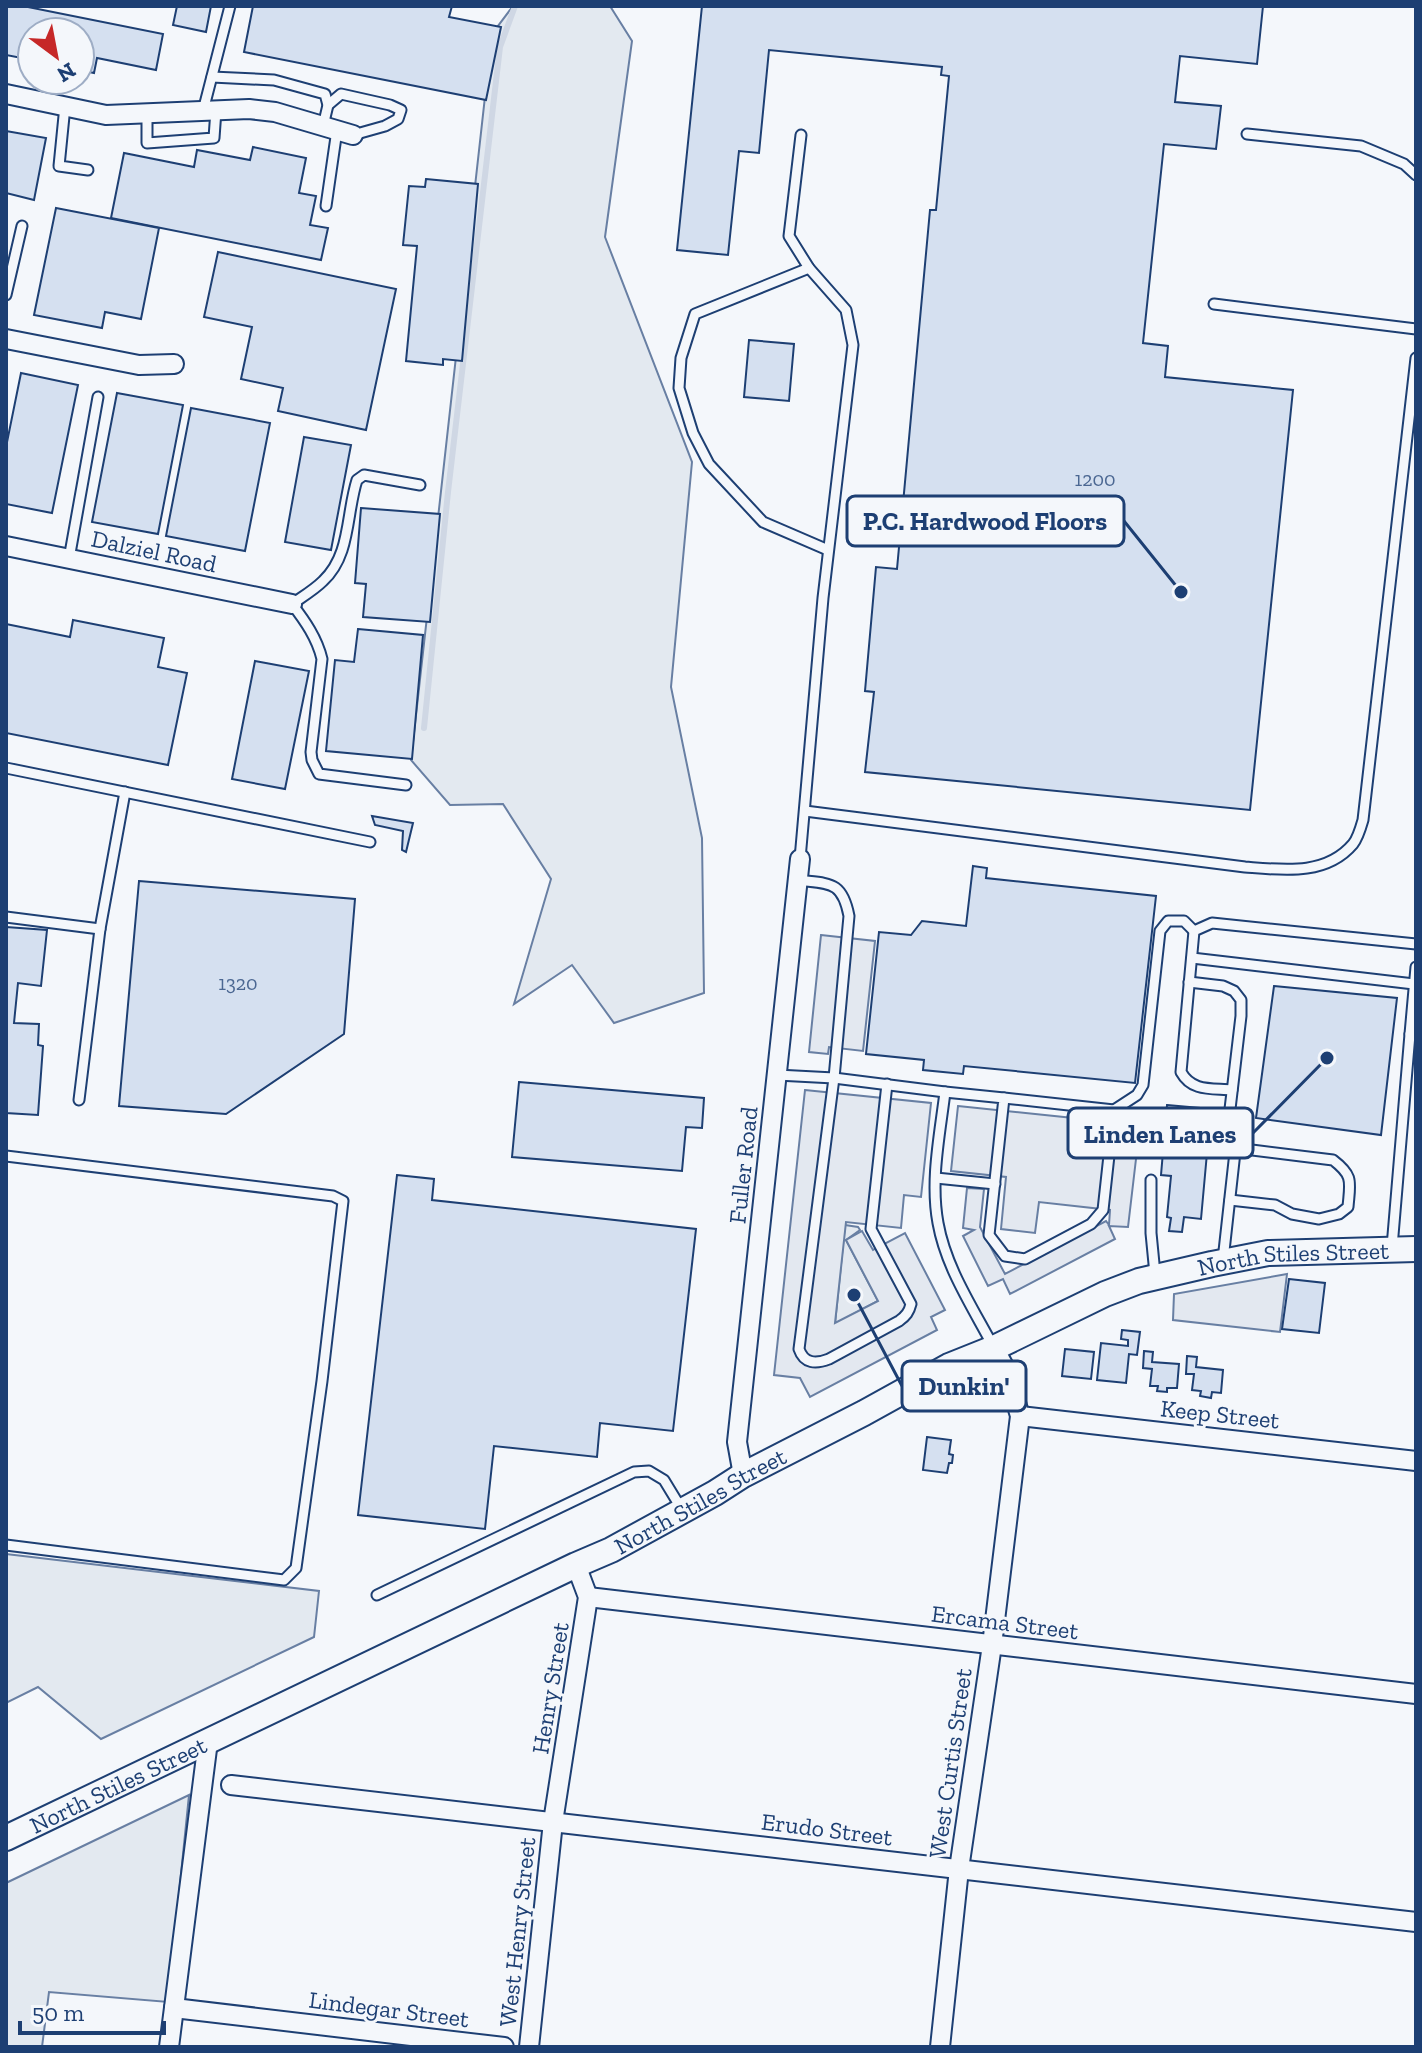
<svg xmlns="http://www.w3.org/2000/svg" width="1422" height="2053" font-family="'Zilla Slab',serif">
	<rect width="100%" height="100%" fill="#f4f7fb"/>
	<!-- green -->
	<g fill="#e3e9f0" stroke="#687fa3" stroke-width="2">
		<polygon points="513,6 610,6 632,41 605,237 692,462 671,687 702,838 704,993 614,1023 572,965 514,1004 551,879 503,804 450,805 411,760 492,34"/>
		<polygon points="845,1225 858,1227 860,1230 846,1240 878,1301 835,1324"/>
		<polygon points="6,1554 319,1591 314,1637 101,1739 38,1687 6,1703"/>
		<polygon points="189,1795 168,2002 49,1992 42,2047 6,2047 6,1883"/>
	</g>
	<!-- parking -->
	<g fill="#e3e8f0" stroke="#687fa3" stroke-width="2">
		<polygon points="821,935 875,941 863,1051 829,1047 828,1054 809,1052"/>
		<polygon points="805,1090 931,1103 921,1197 904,1195 901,1228 846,1222 835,1323 878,1301 846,1240 862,1231 873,1250 905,1233 945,1310 931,1317 937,1330 810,1397 800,1378 774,1375"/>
		<polygon points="958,1106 1140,1125 1128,1227 1109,1226 1115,1239 1010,1294 1003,1279 988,1286 963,1236 974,1230 963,1228 967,1188 984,1189 980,1227 1005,1274 1106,1221 1109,1225 1110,1210 1039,1202 1035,1233 1001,1229 1006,1177 951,1171"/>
		<polygon points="1287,1274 1280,1332 1173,1320 1174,1294"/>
	</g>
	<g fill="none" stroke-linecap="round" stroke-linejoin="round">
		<!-- stream -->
		<polyline stroke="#cfd7e4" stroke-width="6" points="424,728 448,492 500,47 515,6"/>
	</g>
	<!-- building -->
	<g fill="#d5e0f0" stroke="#1d3f73" stroke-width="2">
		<polygon points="6,6 23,6 163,34 156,70 97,58 94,73 80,70 80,32 32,32 32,60 6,55"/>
		<polygon points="177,6 211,6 206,32 173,25"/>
		<polygon points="253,6 452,6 449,17 501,27 486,100 244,52"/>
		<polygon points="702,6 1263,6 1257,64 1180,56 1175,102 1221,106 1216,149 1164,144 1143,343 1168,346 1165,377 1293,390 1250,810 865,772 874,692 865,691 876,567 897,569 930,210 936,210 949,76 941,75 942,67 769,50 759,153 739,151 728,255 677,250"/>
		<polygon points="6,131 46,138 34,200 6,193"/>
		<polygon points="253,147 306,158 299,193 316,196 310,225 328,228 321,260 111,218 124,153 194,167 197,150 250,160"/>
		<polygon points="426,179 478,184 462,361 443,359 443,365 406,361 417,246 403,245 409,186 425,187"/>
		<polygon points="56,208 159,228 141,319 105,312 102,328 34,315"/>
		<polygon points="218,252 396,289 366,430 278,411 283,388 241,379 252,327 204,317"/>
		<polygon points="749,340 794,344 789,401 744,397"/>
		<polygon points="21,373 78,385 52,513 6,504 6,447"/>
		<polygon points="117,393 183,405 158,534 92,522"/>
		<polygon points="191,408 270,423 245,551 166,536"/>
		<polygon points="304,437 351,445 331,550 285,542"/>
		<polygon points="361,508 440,514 430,622 363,617 366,584 355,583"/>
		<polygon points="73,620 164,638 158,667 187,673 168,765 6,733 6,624 70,637"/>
		<polygon points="358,629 423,635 412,759 326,751 335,660 354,662"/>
		<polygon points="255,661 309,671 285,789 232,779"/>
		<polygon points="372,816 413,823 406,852 402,850 403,831 375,825"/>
		<polygon points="973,866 987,868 986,878 1156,896 1135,1083 964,1066 963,1074 923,1070 924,1060 866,1054 879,932 911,935 922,921 966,926"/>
		<polygon points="139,881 355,899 344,1034 226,1114 119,1106"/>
		<polygon points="6,927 47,930 41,986 18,983 14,1023 39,1024 38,1045 43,1046 38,1115 6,1113"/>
		<polygon points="1274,986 1397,998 1381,1135 1256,1118"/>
		<polygon points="519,1082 704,1098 702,1128 686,1127 682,1171 512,1157"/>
		<polygon points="1167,1105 1211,1109 1201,1219 1184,1217 1182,1232 1169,1231 1171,1218 1167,1217 1171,1176 1161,1175"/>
		<polygon points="397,1175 434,1179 432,1200 696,1229 673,1431 600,1423 597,1457 494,1446 485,1529 358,1515"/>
		<polygon points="1289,1279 1325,1283 1319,1333 1282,1329"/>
		<polygon points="1122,1330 1140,1332 1137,1355 1129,1354 1126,1383 1097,1380 1101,1343 1128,1346 1128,1340 1121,1339"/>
		<polygon points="1065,1349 1094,1352 1091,1379 1062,1376"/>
		<polygon points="1144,1351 1153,1352 1152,1362 1179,1364 1177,1388 1167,1388 1167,1392 1157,1391 1158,1386 1150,1386 1152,1369 1143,1368"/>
		<polygon points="1187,1356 1197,1357 1196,1367 1223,1370 1221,1393 1212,1392 1211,1398 1200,1396 1201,1391 1192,1390 1194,1374 1186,1374"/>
		<polygon points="927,1437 951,1440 949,1454 953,1455 952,1463 949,1463 947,1473 923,1470"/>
	</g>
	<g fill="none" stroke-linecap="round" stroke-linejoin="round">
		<!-- service casing -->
		<g stroke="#1d3f73" stroke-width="13">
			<g id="service">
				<polyline points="212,77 274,80 325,94 328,105 323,126"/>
				<polyline points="328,105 341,94 390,105 401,110 398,119 385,126 353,135"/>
				<polyline points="65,106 59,166 88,170"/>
				<polyline points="203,111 230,6"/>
				<polyline points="147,113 147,143 214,138 216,110"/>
				<polyline points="1247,134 1361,146 1404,164 1416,175"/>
				<polyline points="326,206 337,130"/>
				<polyline points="809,268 695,314 681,358 679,388 693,433 709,464 763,522 828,550"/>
				<polyline points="6,295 22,226"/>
				<polyline points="1214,304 1416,329"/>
				<polyline points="69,559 98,397"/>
				<polyline points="6,768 370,842"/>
				<path d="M406 785 319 774 312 760 311 752 322 659C317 638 305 621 292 604 302 597 314 590 323 581 351 555 346 514 357 480L364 475 420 485"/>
				<path d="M805 811 1245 867C1283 870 1326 876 1353 844 1358 838 1361 827 1363 820L1416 358"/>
				<polyline points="800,859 823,598 853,345 846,310 809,268 789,236 801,135"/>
				<path d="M797 880C829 884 842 880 849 916L834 1078 799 1349C804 1364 816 1364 829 1359L899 1321C906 1316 909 1312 911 1304L871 1229 887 1084"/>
				<polyline points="6,917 100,929 125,792"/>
				<polyline points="1192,958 1414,984"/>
				<polyline points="1189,982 1223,986 1234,991 1241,1000 1241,1016 1230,1109 1238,1125 1223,1260"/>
				<polyline points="1410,1034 1416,967"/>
				<polyline points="777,1075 834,1078 945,1092"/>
				<path d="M1232 1090C1212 1088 1192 1092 1181 1072L1194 931 1212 923 1416 944"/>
				<polyline points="1004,1098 1114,1110"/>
				<polyline points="79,1100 100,929"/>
				<polyline points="6,1156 333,1196 343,1201 322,1381 296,1568 284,1580 6,1545"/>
				<polyline points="936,1178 995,1184"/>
				<polyline points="1151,1180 1151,1233 1155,1274"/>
				<path d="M1230 1200 1275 1205 1292 1214 1319 1219 1339 1214 1348 1207C1350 1182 1354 1176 1333 1160L1236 1148"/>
				<polyline points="1392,1247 1410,1034 1416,1034"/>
				<path d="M994 1348C973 1308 946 1268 938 1223 930 1180 940 1134 945 1092L1004 1098 989 1235 1005 1256 1025 1259 1091 1224 1103 1210 1114 1110 1137 1095 1143 1085 1160 931 1168 921H1184L1194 931"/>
				<polyline points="377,1595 634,1472 649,1471 664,1480 681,1508"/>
			</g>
		</g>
		<!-- minor casing -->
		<g stroke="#1d3f73" stroke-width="22">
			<g id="minor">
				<polyline points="6,94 106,115 249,109 275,112 353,135"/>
				<polyline points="6,339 139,365 174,364"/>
				<polyline points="6,546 292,604"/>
				<polyline points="1020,1416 1416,1461"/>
				<polyline points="743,1475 737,1442 800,859"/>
				<polyline points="588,1597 1416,1694"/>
				<polyline points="231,1785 1416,1922"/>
				<polyline points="174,2008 504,2047"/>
				<polyline points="169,2047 208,1741"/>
				<polyline points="529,2047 553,1822 588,1597 576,1565"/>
				<polyline points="940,2047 959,1869 992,1645 1020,1416 1007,1372 994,1348"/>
			</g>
		</g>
		<!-- secondary casing -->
		<g stroke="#1d3f73" stroke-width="28">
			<g id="secondary">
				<path id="s1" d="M6 1838 576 1565 611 1550 715 1493 743 1475 864 1413 949 1366 994 1348 1105 1294 1139 1281 1212 1264 1268 1253 1416 1249"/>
			</g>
		</g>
		<!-- service -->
		<use href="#service" stroke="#f4f7fb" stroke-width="9"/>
		<!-- minor -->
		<use href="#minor" stroke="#f4f7fb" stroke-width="18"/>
		<!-- secondary -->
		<use href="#secondary" stroke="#f4f7fb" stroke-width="24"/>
	</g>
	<g text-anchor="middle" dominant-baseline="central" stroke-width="6" stroke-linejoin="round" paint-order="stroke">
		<!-- number labels -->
		<g font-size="20" fill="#4b6792">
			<text x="1095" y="479">1200</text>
			<text x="238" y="983">1320</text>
		</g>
		<!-- street labels -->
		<g font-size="24" fill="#1d3f73" stroke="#f4f7fb">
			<text transform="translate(154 551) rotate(12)">Dalziel Road</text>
			<text transform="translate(743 1165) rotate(-84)">Fuller Road</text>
			<text stroke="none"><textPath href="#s1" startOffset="1420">North Stiles Street</textPath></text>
			<text transform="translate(1220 1414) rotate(6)">Keep Street</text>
			<text stroke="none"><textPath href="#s1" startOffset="772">North Stiles Street</textPath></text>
			<text transform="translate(1005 1622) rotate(7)">Ercama Street</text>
			<text transform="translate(550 1688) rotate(-81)">Henry Street</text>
			<text transform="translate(950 1763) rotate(-82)">West Curtis Street</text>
			<text stroke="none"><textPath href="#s1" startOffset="124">North Stiles Street</textPath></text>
			<text transform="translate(827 1829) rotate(7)">Erudo Street</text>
			<text transform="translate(517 1932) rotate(-84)">West Henry Street</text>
			<text transform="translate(389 2009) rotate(7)">Lindegar Street</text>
		</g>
	</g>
	<!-- callouts -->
	<path fill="none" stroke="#1d3f73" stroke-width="3" d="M1181 592L1124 521M1327 1058L1253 1133M854 1295L902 1386"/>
	<g fill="#1d3f73" stroke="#f4f7fb" stroke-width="3">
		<circle cx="1181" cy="592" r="8"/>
		<circle cx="1327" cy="1058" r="8"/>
		<circle cx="854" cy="1295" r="8"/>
	</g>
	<g fill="#f4f7fb" stroke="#1d3f73" stroke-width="3">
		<rect x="847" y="496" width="277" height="50" rx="8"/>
		<rect x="1068" y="1108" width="185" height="50" rx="8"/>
		<rect x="902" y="1361" width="124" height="50" rx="8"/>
	</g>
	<g font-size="26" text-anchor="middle" font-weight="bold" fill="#1d3f73">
		<text x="985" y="530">P.C. Hardwood Floors</text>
		<text x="1160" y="1143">Linden Lanes</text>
		<text x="964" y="1395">Dunkin'</text>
	</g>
	<!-- border -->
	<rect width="1422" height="2053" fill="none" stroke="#1d3f73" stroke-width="16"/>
	<!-- north arrow -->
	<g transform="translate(56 56) rotate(148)"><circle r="38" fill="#f4f7fb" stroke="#9eadc5" stroke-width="2"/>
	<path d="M0-6L14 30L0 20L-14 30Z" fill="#c62828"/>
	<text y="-12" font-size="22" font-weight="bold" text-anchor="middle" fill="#1d3f73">N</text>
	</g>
	<!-- scale -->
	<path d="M20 2021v12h144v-12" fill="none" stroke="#1d3f73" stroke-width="4"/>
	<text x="32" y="2021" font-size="24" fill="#1d3f73" stroke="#f4f7fb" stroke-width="6" paint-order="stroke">50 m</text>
</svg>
